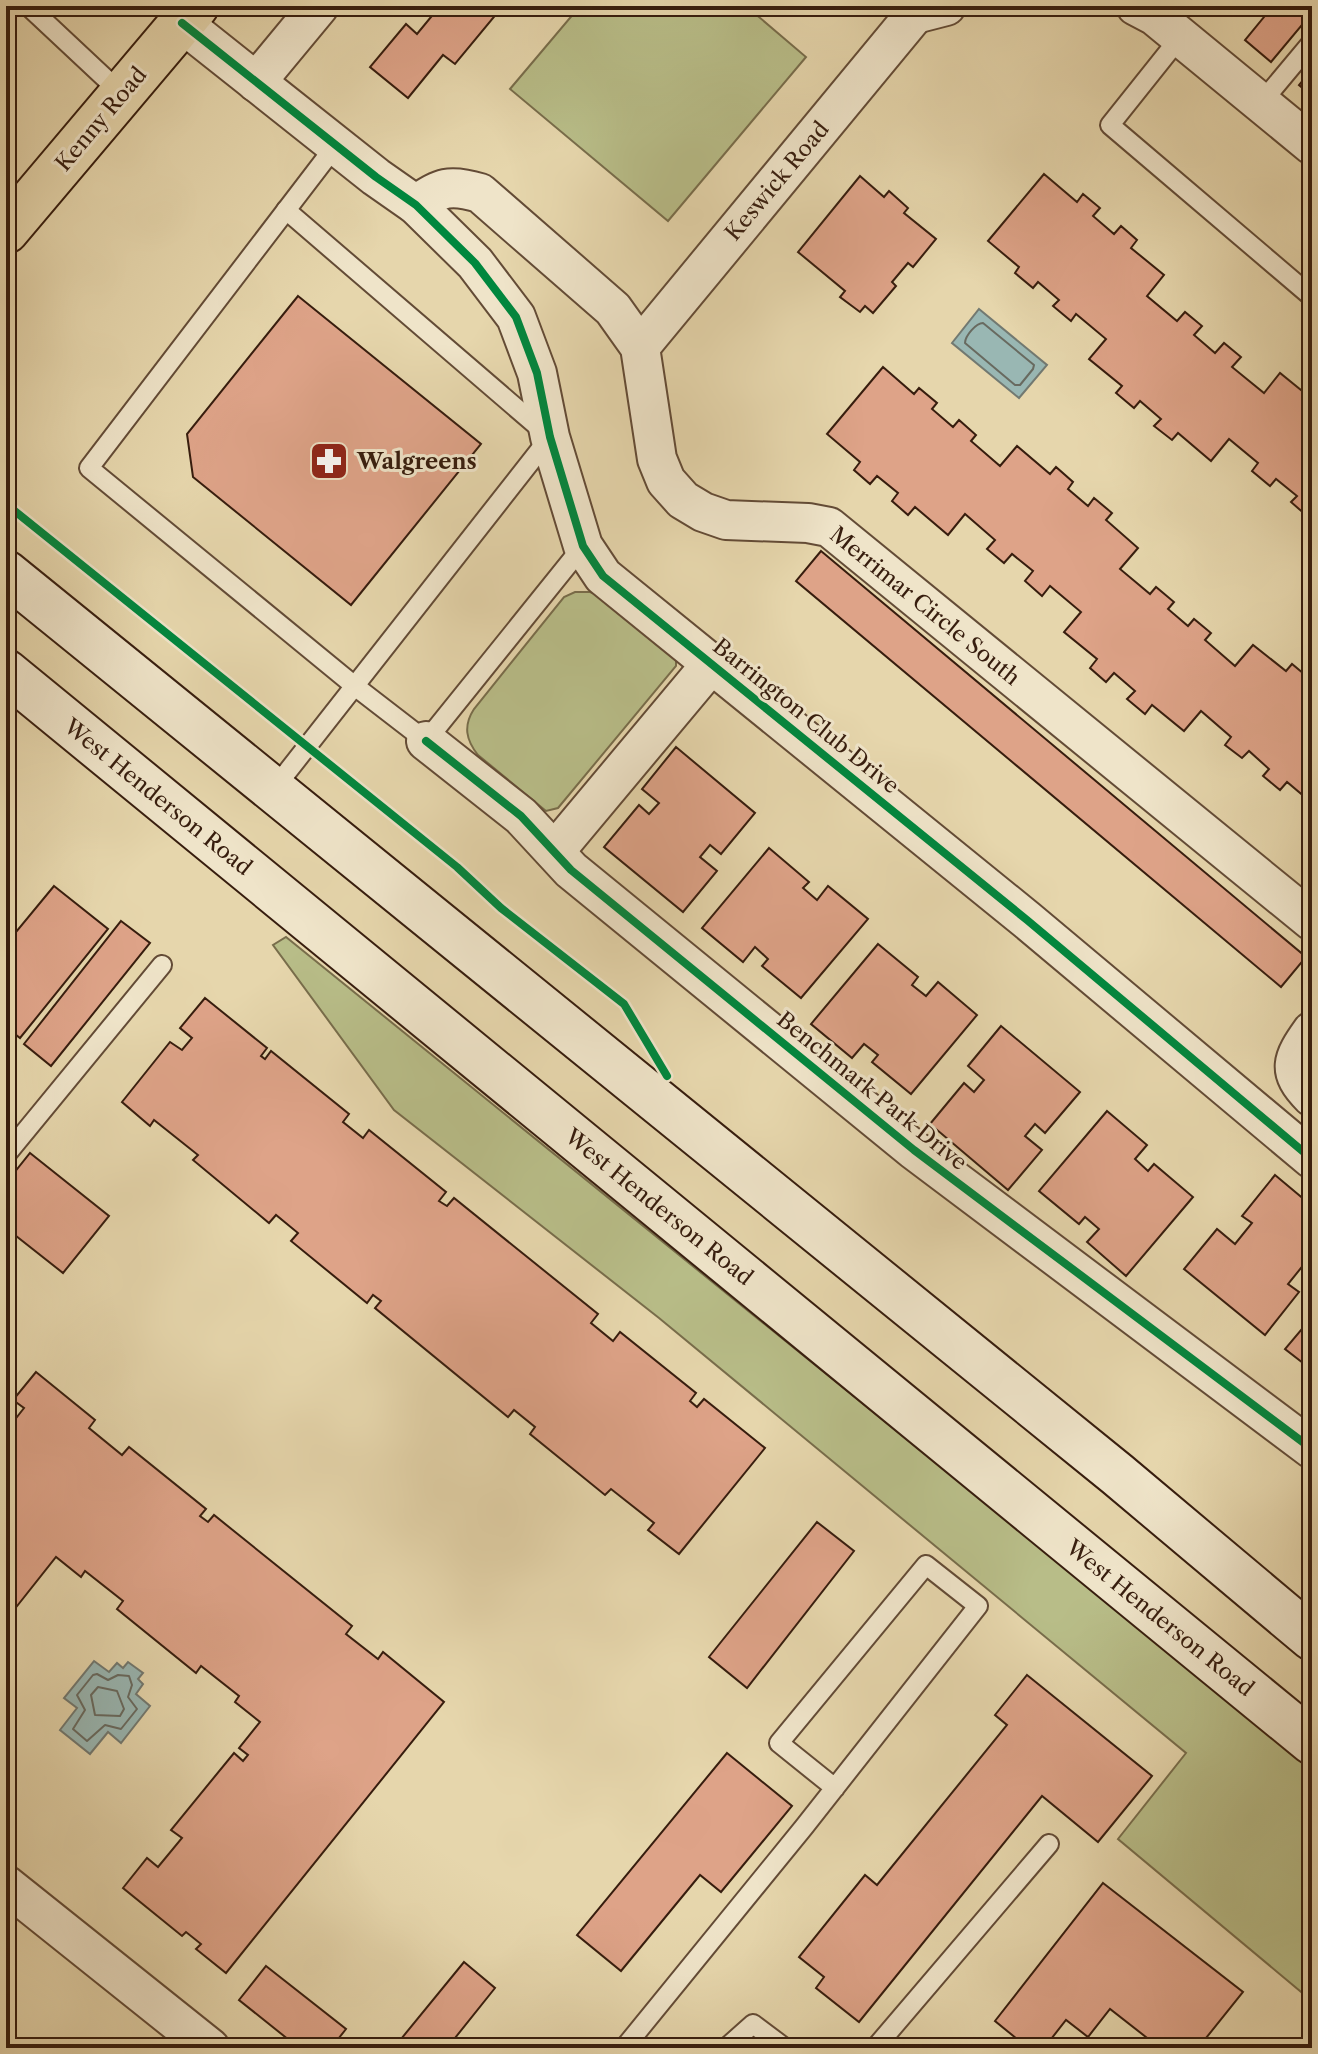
<svg xmlns="http://www.w3.org/2000/svg" width="1318" height="2054" font-family="'Libre Caslon Text',serif">
	<rect width="100%" height="100%" fill="#e6d6ac"/>
	<filter id="stains"><feTurbulence type="fractalNoise" baseFrequency=".0025" numOctaves="4"/><feColorMatrix values="0 0 0 0 .2 0 0 0 0 .09 0 0 0 0 .02 0 0 0 .5 -.17"/></filter>
	<radialGradient id="worn" r=".72"><stop offset=".6" stop-color="#630" stop-opacity="0"/><stop offset="1" stop-color="#630" stop-opacity=".3"/></radialGradient>
	<!-- green -->
	<g fill="#b8bd88" stroke="#786d4b" stroke-width="2">
		<polygon points="580,6 746,6 806,57 668,221 510,89"/>
		<path d="M575 592H590L598 595 676 660V666L558 808 546 811 478 755C466 740 463 726 474 709L564 597Z"/>
		<polygon points="286,937 1312,1767 1312,2001 1118,1839 1186,1753 659,1318 394,1110 273,945"/>
	</g>
	<!-- water -->
	<g fill="#99b7b3" stroke="#727971" stroke-width="2">
		<polygon points="979,309 1047,365 1019,398 952,343"/>
		<polygon points="94,1661 109,1672 117,1663 123,1668 128,1662 143,1673 138,1679 143,1684 136,1694 150,1706 121,1743 108,1732 90,1754 60,1730 77,1708 64,1698"/>
	</g>
	<g fill="none" stroke-linecap="round" stroke-linejoin="round">
		<!-- shore -->
		<g stroke="#686a60" stroke-width="2">
			<path d="M983 323 1034 365 1033 369 1020 385H1015L965 343C965 336 976 323 983 323Z"/>
			<polygon points="97,1674 108,1680 118,1675 129,1676 132,1685 128,1697 137,1709 121,1729 105,1725 87,1741 73,1729 85,1710 77,1695 93,1675"/>
			<polygon points="98,1687 117,1691 124,1709 120,1716 95,1715 91,1695"/>
		</g>
	</g>
	<!-- building -->
	<g fill="#dea388" stroke="#371d0e" stroke-width="2">
		<polygon points="440,6 503,6 455,64 443,55 408,98 370,67 406,24 417,34"/>
		<polygon points="1273,6 1312,6 1312,13 1271,62 1245,40"/>
		<polygon points="1312,69 1312,96 1299,85"/>
		<polygon points="1044,174 1077,202 1083,194 1100,208 1093,216 1114,234 1121,226 1137,240 1131,248 1164,275 1147,296 1177,321 1185,312 1202,326 1194,335 1215,353 1224,343 1241,357 1232,367 1264,393 1280,373 1312,399 1312,511 1307,516 1291,502 1297,496 1276,479 1270,486 1252,471 1258,463 1229,439 1211,461 1178,433 1172,440 1154,426 1161,419 1140,401 1134,408 1116,393 1122,386 1089,359 1106,339 1076,314 1071,321 1053,306 1059,300 1038,282 1033,288 1015,273 1019,267 988,241"/>
		<polygon points="860,176 884,197 889,191 908,208 904,213 936,239 913,267 908,263 892,282 896,286 873,313 865,306 860,312 840,297 845,291 798,252"/>
		<polygon points="298,296 481,444 351,605 193,477 187,434"/>
		<polygon points="883,367 914,394 919,388 937,403 932,409 953,427 959,420 976,435 971,441 1000,466 1017,446 1050,474 1056,467 1073,482 1068,489 1088,506 1094,498 1112,513 1106,520 1138,548 1120,569 1150,594 1156,587 1174,602 1168,609 1188,626 1194,619 1211,633 1205,640 1235,666 1253,645 1286,671 1292,664 1310,679 1303,686 1312,694 1312,803 1287,782 1280,790 1263,776 1269,769 1249,751 1242,758 1225,745 1231,737 1201,711 1184,731 1152,705 1145,714 1127,699 1135,691 1114,673 1106,682 1090,668 1097,659 1064,632 1081,612 1050,586 1042,596 1025,581 1033,571 1012,554 1004,563 987,549 995,540 965,514 948,535 915,507 908,515 892,501 898,493 877,476 870,484 854,470 860,462 827,434"/>
		<polygon points="821,551 1306,957 1281,987 796,581"/>
		<polygon points="676,747 755,813 721,854 710,845 700,857 717,871 683,912 604,847 639,805 649,814 659,803 642,789"/>
		<polygon points="769,848 809,882 803,888 817,900 828,886 868,919 801,998 762,966 768,959 755,947 743,962 702,928"/>
		<polygon points="54,886 108,929 20,1038 6,1027 6,944"/>
		<polygon points="121,921 150,943 51,1066 24,1044"/>
		<polygon points="878,944 918,977 912,985 926,996 938,982 977,1015 911,1094 872,1062 878,1055 864,1044 852,1058 811,1024"/>
		<polygon points="205,998 267,1048 261,1056 265,1059 271,1051 349,1114 343,1122 363,1138 369,1130 446,1192 439,1201 447,1206 454,1198 598,1314 591,1323 613,1341 620,1332 696,1393 690,1401 697,1407 704,1399 765,1448 679,1554 648,1530 654,1523 611,1489 605,1495 530,1434 535,1427 514,1410 508,1417 375,1308 381,1301 373,1295 367,1303 291,1241 298,1233 276,1215 269,1223 193,1160 198,1155 154,1120 150,1126 122,1102 170,1042 182,1050 192,1038 180,1028"/>
		<polygon points="1001,1026 1080,1092 1045,1133 1035,1124 1025,1136 1042,1150 1008,1190 930,1124 964,1083 974,1092 984,1080 968,1066"/>
		<polygon points="1107,1111 1147,1145 1135,1159 1148,1171 1154,1164 1193,1197 1126,1276 1087,1242 1099,1229 1085,1217 1079,1224 1039,1191"/>
		<polygon points="30,1153 109,1216 63,1273 6,1228 6,1183"/>
		<polygon points="1275,1175 1312,1206 1312,1277 1301,1268 1288,1284 1299,1292 1265,1335 1184,1269 1217,1229 1235,1244 1252,1223 1242,1216"/>
		<polygon points="1312,1317 1312,1370 1285,1349"/>
		<polygon points="36,1372 95,1420 89,1428 122,1455 129,1447 206,1509 200,1516 208,1522 214,1515 352,1626 346,1634 378,1659 383,1652 444,1702 226,1973 196,1949 201,1944 186,1932 182,1936 123,1888 147,1858 158,1867 182,1838 171,1830 234,1753 243,1761 248,1755 239,1748 260,1722 235,1702 239,1696 201,1666 196,1673 117,1609 123,1601 85,1571 81,1577 56,1557 6,1620 6,1431 24,1408 13,1400"/>
		<polygon points="817,1522 854,1551 747,1688 709,1657"/>
		<polygon points="1027,1675 1152,1776 1098,1842 1042,1796 859,2022 816,1988 824,1977 799,1957 865,1875 877,1885 1007,1725 995,1715"/>
		<polygon points="727,1753 792,1806 721,1892 700,1875 621,1971 577,1935"/>
		<polygon points="1103,1883 1243,1992 1198,2048 1160,2048 1110,2009 1088,2037 1066,2020 1044,2048 1028,2048 995,2021"/>
		<polygon points="464,1962 495,1988 447,2048 412,2048 401,2039"/>
		<polygon points="266,1966 346,2029 331,2048 299,2048 239,2000"/>
	</g>
	<g fill="none" stroke-linecap="round" stroke-linejoin="round">
		<!-- service casing -->
		<g stroke="#634b36" stroke-width="22">
			<g id="service">
				<polyline points="28,6 122,94"/>
				<polyline points="6,10 9,6"/>
				<polyline points="1181,36 1110,125 1312,297"/>
				<polyline points="1261,103 1312,42"/>
				<polyline points="336,145 89,468 356,687 426,741 583,546"/>
				<polyline points="273,790 550,437 286,210"/>
				<polyline points="6,1155 162,965"/>
				<polyline points="624,2048 804,1827 978,1606 926,1565 779,1743 835,1788"/>
				<polyline points="726,2048 753,2024 785,2048"/>
				<polyline points="875,2048 1049,1844"/>
			</g>
		</g>
		<!-- minor casing -->
		<g stroke="#634b36" stroke-width="42">
			<g id="minor">
				<polyline points="1136,6 1155,16 1312,145"/>
				<polyline points="915,14 946,6"/>
				<polyline points="182,23 376,177 416,205 475,263 516,317 537,373 550,437 583,546 603,576 1027,920 1312,1159"/>
				<polyline points="256,82 319,6"/>
				<path d="M416 205C440 187 450 184 480 193L613 309 640 347 657 459 666 481 683 500 703 512 726 520 808 523 829 527 1312 921"/>
				<polyline points="640,347 915,14"/>
				<polyline points="426,741 521,816 571,870 914,1150 1312,1449"/>
				<polyline points="555,851 713,662"/>
				<path d="M1312 1031C1292 1059 1286 1071 1312 1097"/>
				<polyline points="6,1885 210,2048"/>
			</g>
		</g>
		<!-- secondary casing -->
		<g stroke="#371d0e" stroke-width="48">
			<g id="secondary">
				<polyline points="6,573 1117,1474 1312,1638"/>
				<polyline points="6,672 1312,1742"/>
			</g>
		</g>
		<!-- primary casing -->
		<g stroke="#371d0e" stroke-width="48">
			<polyline id="primary" points="6,231 196,6"/>
		</g>
		<!-- service -->
		<use href="#service" stroke="#efe4c9" stroke-width="18"/>
		<!-- minor -->
		<use href="#minor" stroke="#efe4c9" stroke-width="38"/>
		<!-- secondary -->
		<use href="#secondary" stroke="#efe4c9" stroke-width="44"/>
		<!-- primary -->
		<use href="#primary" stroke="#e6d6ac" stroke-width="44"/>
		<!-- cycleway casing -->
		<g stroke="#efe4c9" stroke-width="13">
			<g id="cycleway">
				<polyline points="182,23 376,177 416,205 475,263 516,317 537,373 550,437 583,546 603,576 1027,920 1312,1159"/>
				<polyline points="6,504 457,867 501,908 624,1004 667,1076"/>
				<polyline points="426,741 521,816 571,870 914,1150 1312,1449"/>
			</g>
		</g>
		<!-- cycleway -->
		<use href="#cycleway" stroke="#00873e" stroke-width="8"/>
	</g>
	<!-- icons -->
	<defs>
		<g id="pharmacy-square" transform="scale(2)"><rect x="-9" y="-9" width="18" height="18" rx="4" fill="#8f2418" stroke="#efe4c9"/><path d="M-2-6h4v4h4v4h-4v4h-4v-4h-4v-4h4Z" fill="#fff"/></g>
	</defs>
	<g fill-rule="evenodd">
		<use href="#pharmacy-square" x="329" y="461"/>
	</g>
	<g text-anchor="middle" dominant-baseline="central" stroke-width="6" stroke-linejoin="round" paint-order="stroke">
		<!-- street labels -->
		<g font-size="22" fill="#371d0e" stroke="#efe4c9">
			<text transform="translate(101 119) rotate(-50)">Kenny Road</text>
			<text transform="translate(777 181) rotate(-50)">Keswick Road</text>
			<text transform="translate(925 606) rotate(39)">Merrimar Circle South</text>
			<text transform="translate(806 716) rotate(39)">Barrington Club Drive</text>
			<text transform="translate(158 797) rotate(39)">West Henderson Road</text>
			<text transform="translate(872 1091) rotate(39)">Benchmark Park Drive</text>
			<text transform="translate(659 1207) rotate(39)">West Henderson Road</text>
			<text transform="translate(1160 1618) rotate(39)">West Henderson Road</text>
		</g>
		<!-- poi labels -->
		<g font-size="22" font-weight="bold" fill="#371d0e" stroke="#efe4c9" text-anchor="start">
			<text x="357" y="461">Walgreens</text>
		</g>
	</g>
	<!-- margin -->
	<rect width="1318" height="2054" fill="none" stroke="#e6d6ac" stroke-width="32"/>
	<rect x="8" y="8" width="1302" height="2038" fill="none" stroke="#371d0e" stroke-width="4"/>
	<rect x="16" y="16" width="1286" height="2022" fill="none" stroke="#371d0e" stroke-width="2"/>
	<rect width="100%" height="100%" filter="url(#stains)"/>
	<rect width="100%" height="100%" fill="url(#worn)"/>
</svg>
